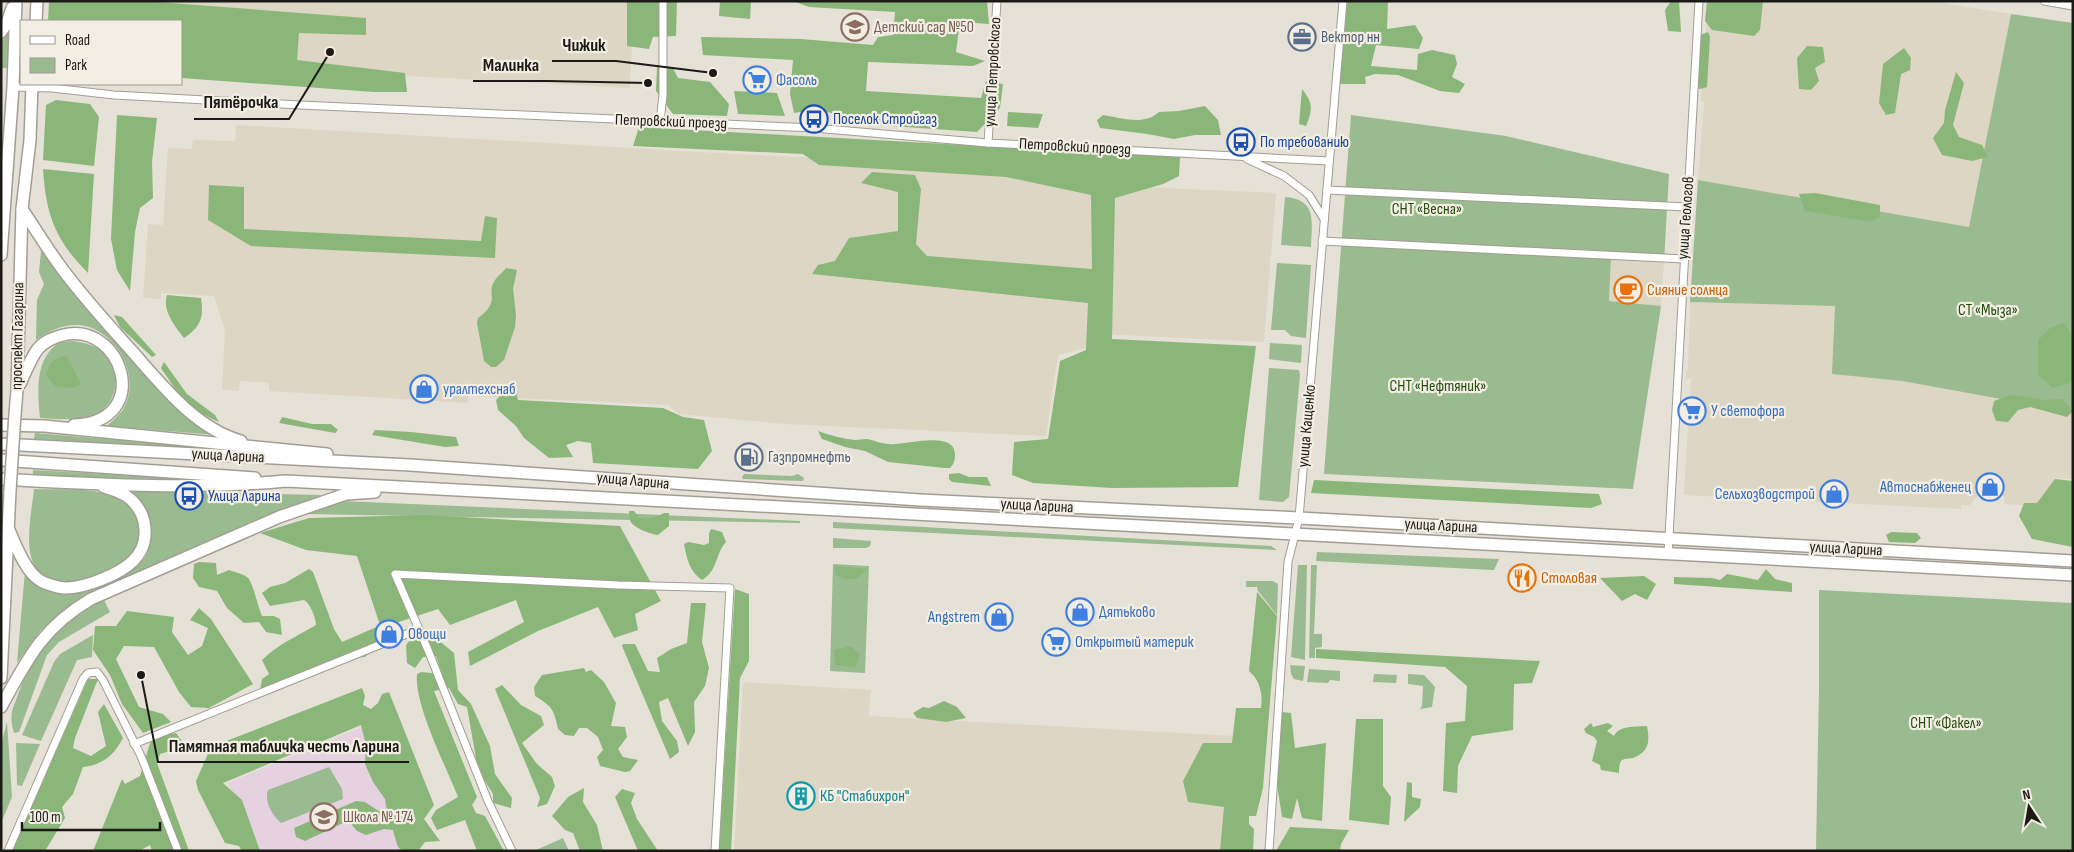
<svg xmlns="http://www.w3.org/2000/svg" width="2074" height="852" font-family="'Sofia Sans Condensed',sans-serif">
	<rect width="100%" height="100%" fill="#e6e1d6"/>
	<!-- built -->
	<g fill="#ddd6c4">
		<polygon points="65,1 634,1 630,88 181,64 181,21 63,21"/>
		<polygon points="1708,1 1943,1 1943,3 2011,14 1969,227 1698,180 1704,103 1701,100"/>
		<polygon points="236,125 700,152 1116,173 1141,187 1276,193 1264,342 1102,334 1102,344 1058,355 1046,436 785,424 679,414 668,405 469,396 468,403 269,391 269,383 240,381 239,391 222,390 225,330 214,296 161,293 161,299 143,298 148,224 163,225 168,148 192,149 193,140 235,141"/>
		<polygon points="1611,257 1664,262 1661,306 1609,301"/>
		<polygon points="1690,302 1835,306 1833,374 1902,381 2073,412 2073,479 2056,478 2051,507 2004,504 2005,496 1979,494 1970,505 1961,505 1961,509 1684,495 1688,426 1685,425 1685,417 1689,417 1690,404 1691,379 1686,379 1686,371 1688,370"/>
		<polygon points="743,682 871,690 869,716 1235,736 1231,851 734,851"/>
	</g>
	<!-- education -->
	<polygon fill="#e5d1df" points="369,724 421,851 256,851 228,783"/>
	<!-- green -->
	<g fill="#9aba8f">
		<polygon points="2011,14 2073,23 2073,412 1902,381 1832,374 1835,306 1690,302 1698,180 1969,227"/>
		<polygon points="11,27 8,68 1,68 1,42"/>
		<polygon points="1351,115 1506,136 1669,174 1664,262 1611,258 1609,301 1661,306 1633,489 1324,474"/>
		<path d="M1285 197C1317 199 1312 222 1311 247L1281 245Z"/>
		<path d="M41 251H44L58 273 75 294 155 384 183 414 216 435 107 426C113 420 121 414 125 406 139 376 120 338 89 327 70 321 51 329 36 340L37 300 44 284 39 272Z"/>
		<polygon points="1277,263 1311,265 1306,338 1291,336 1285,330 1271,330"/>
		<path d="M71 341C85 342 100 346 108 358 121 375 117 402 98 413 82 422 58 419 40 418 38 394 34 362 56 345 59 342 66 342 71 341Z"/>
		<polygon points="1270,343 1302,345 1301,363 1269,359"/>
		<polygon points="1269,368 1299,370 1300,375 1289,497 1283,502 1259,500"/>
		<polygon points="35,433 251,451 34,439"/>
		<polygon points="33,470 208,480 33,476"/>
		<polygon points="744,474 792,476 798,474 804,478 803,481 743,479 742,477"/>
		<path d="M34 489C62 490 94 487 120 498 131 503 138 514 139 525 140 530 141 538 139 543 128 574 62 596 38 571 22 553 32 511 34 489Z"/>
		<path d="M129 491 321 495 114 582 77 600 41 630 17 663 25 571C30 578 36 585 44 589 57 594 77 592 90 588 104 584 139 569 146 556 158 533 149 506 129 491Z"/>
		<polygon points="341,501 800,521 800,523 304,514"/>
		<polygon points="833,522 1271,546 1277,550 833,528"/>
		<polygon points="833,538 871,541 870,546 866,548 833,548"/>
		<polygon points="1317,552 1499,559 1494,570 1316,561"/>
		<polygon points="833,564 869,566 865,673 830,671"/>
		<polygon points="1298,565 1307,565 1305,660 1291,657"/>
		<polygon points="1311,565 1317,565 1314,634 1322,634 1322,647 1315,648 1315,658 1309,658"/>
		<polygon points="1246,581 1273,581 1278,584 1277,615 1258,591 1257,587 1246,587"/>
		<polygon points="1819,590 2073,603 2073,851 1816,851 1819,688"/>
		<path d="M103 598 110 612 59 642 47 655 19 732 14 733C9 713 12 711 19 692 36 645 60 622 103 598Z"/>
		<polygon points="93,635 92,657 77,660 41,741 22,735 54,662 60,654"/>
		<polygon points="1290,665 1305,666 1303,681 1294,679 1291,674"/>
		<polygon points="1309,669 1340,671 1340,681 1330,680 1328,683 1307,682"/>
		<polygon points="1374,674 1397,675 1396,683 1373,682"/>
		<polygon points="1408,674 1424,675 1435,687 1432,707 1420,709 1422,706 1423,686 1408,684"/>
		<polygon points="7,722 12,797 1,823 1,745"/>
		<polygon points="16,743 40,744 22,786 17,785"/>
		<path d="M329 767 342 789 343 799 281 823C272 815 264 802 268 790Z"/>
		<polygon points="563,838 569,851 534,851"/>
	</g>
	<!-- forest -->
	<g fill="#8ab779">
		<polygon points="49,1 145,1 366,18 366,35 299,33 297,60 405,73 407,92 374,92 181,78 181,21 48,21"/>
		<polygon points="627,1 677,1 676,36 653,37 649,49 627,46"/>
		<polygon points="720,1 751,1 750,19 719,16"/>
		<polygon points="793,1 987,1 989,24 960,22 956,52 985,61 973,66 868,62 866,91 981,98 986,81 1003,84 1000,108 977,132 863,124 819,109 794,113 790,94 793,60 703,55 701,37 801,39 873,45 878,37 893,35 895,12 809,7"/>
		<polygon points="1347,1 1388,1 1387,29 1415,25 1423,38 1419,49 1376,45 1371,66 1417,70 1418,54 1432,50 1455,55 1457,64 1452,77 1465,84 1459,93 1440,91 1398,75 1375,74 1365,77 1366,84 1339,84"/>
		<polygon points="1671,1 1679,1 1681,32 1668,31 1665,10"/>
		<polygon points="1707,1 1763,1 1760,30 1754,36 1712,30 1705,21"/>
		<polygon points="1708,32 1710,37 1707,87 1700,89 1697,88 1700,35"/>
		<polygon points="1807,46 1823,47 1825,62 1815,68 1819,81 1811,90 1799,89 1797,58"/>
		<polygon points="1904,48 1911,58 1910,70 1901,74 1895,113 1886,115 1879,103 1883,64"/>
		<polygon points="657,67 673,68 678,78 710,82 729,104 727,116 673,114 656,91"/>
		<polygon points="1956,72 1964,83 1953,125 1959,137 1982,145 1988,157 1972,161 1942,155 1933,138 1944,123 1945,110"/>
		<path d="M1302 89C1313 103 1313 109 1306 126L1299 124Z"/>
		<polygon points="734,91 777,93 785,116 738,114"/>
		<polygon points="56,100 90,104 99,117 94,166 43,160 46,105"/>
		<path d="M1205 106 1218 120 1221 135H1195L1174 139 1147 134 1100 128 1097 120 1103 115C1122 118 1144 126 1159 112L1179 111Z"/>
		<polygon points="1008,112 1043,114 1038,128 1007,126"/>
		<polygon points="117,115 157,118 152,162 153,198 140,208 135,232 130,291 117,270 111,239"/>
		<polygon points="639,127 1180,157 1179,176 1163,184 1115,198 1112,339 1256,346 1238,487 1112,488 1033,483 1012,475 1014,442 1048,439 1060,361 1086,350 1088,303 812,274 818,265 835,261 849,238 898,231 898,192 861,183 872,172 915,175 921,189 916,244 927,256 1092,269 1091,195 1006,177 819,165 803,154 633,146"/>
		<path d="M43 169 94 174 88 273C55 240 46 215 43 169Z"/>
		<polygon points="209,185 244,187 244,229 481,241 485,216 497,218 495,258 251,246 208,220"/>
		<polygon points="1815,193 1880,205 1880,217 1871,222 1805,211 1799,194"/>
		<path d="M506 268 517 270 513 289 516 315 515 327 504 360 496 367H491L484 361 477 323 478 318C502 300 485 295 495 280 498 276 503 272 506 268Z"/>
		<path d="M167 295 201 298C204 317 201 327 184 338 175 326 162 311 167 295Z"/>
		<polygon points="114,315 122,317 156,355 152,357 120,327"/>
		<polygon points="2064,323 2073,337 2073,382 2053,388 2038,375 2038,340 2050,328"/>
		<polygon points="66,355 81,384 73,388 55,386 46,375 51,362"/>
		<path d="M164 362 187 394 215 415 219 422C188 409 179 395 161 368Z"/>
		<polygon points="516,392 518,400 663,408 683,417 704,420 712,451 698,469 593,463 591,443 578,441 566,445 573,457 549,458 524,438 516,426 498,410 496,400 501,395"/>
		<polygon points="2011,395 2044,400 2062,399 2073,411 2067,417 2030,407 2018,410 2008,422 1996,421 1992,410 1994,401"/>
		<polygon points="282,417 312,424 331,424 338,430 335,433 279,423"/>
		<polygon points="375,430 411,432 456,437 459,446 445,447 372,435"/>
		<path d="M818 431C829 435 844 439 855 440 859 440 863 439 867 439 874 440 881 444 889 444 903 446 954 429 955 454 955 460 954 464 950 468H945L888 462 865 451 845 447 822 439Z"/>
		<polygon points="959,473 969,477 987,477 991,486 952,482 949,479 949,474"/>
		<polygon points="2055,479 2073,481 2073,547 2032,539 2019,516 2024,503 2037,503"/>
		<polygon points="1314,480 1599,494 1602,504 1591,508 1311,493"/>
		<path d="M629 511H634L639 518C649 519 656 518 664 513H669V526L658 535C651 534 632 528 630 520 629 517 629 514 629 511Z"/>
		<path d="M426 515 620 526 661 601 635 614 638 630 614 638 598 607 538 631 470 666 468 652 524 622 516 600 450 625 438 609 381 628 388 637 365 657 336 658 260 690 262 679 269 674 262 660C278 644 296 637 316 625 316 618 310 603 304 600L270 606 262 593 270 587 285 583 309 569 313 572 334 629 342 642 379 626 381 628 357 556 306 550 260 533 309 518Z"/>
		<path d="M711 529 722 532 726 542C715 554 718 571 702 580 689 571 687 559 684 544L688 542 704 545 709 543V533Z"/>
		<polygon points="1891,532 1917,533 1921,538 1915,543 1889,542 1886,535"/>
		<path d="M199 562 216 563 217 575 229 570C234 572 244 574 248 578 253 583 258 607 262 616H274L280 619 282 635 266 632 259 622 244 623 227 608 217 591 199 587 193 578 194 564Z"/>
		<polygon points="835,566 867,569 857,579 845,579 835,575"/>
		<polygon points="1766,569 1775,579 1792,583 1792,592 1674,584 1674,577 1712,578 1720,580 1727,574 1758,580"/>
		<polygon points="1644,576 1656,584 1647,600 1635,594 1622,601 1600,578"/>
		<polygon points="735,589 749,594 749,661 740,678 731,851 719,851"/>
		<path d="M1257 592 1277 616 1263 788 1256 816H1249V824L1254 829 1253 851H1220L1224 807 1188 802 1183 781 1203 743H1232L1236 708H1261C1263 694 1260 680 1249 671Z"/>
		<polygon points="691,603 706,603 702,642 709,668 705,686 694,702 695,732 688,746 668,698 659,702 662,721 677,741 679,752 670,759 622,646 623,644 635,644 648,671 660,672 657,658 671,649 687,643"/>
		<polygon points="199,608 211,619 253,684 209,708 191,707 179,692 154,647 124,646 116,659 139,707 163,714 171,722 143,733 122,704 110,675 93,650 95,626 116,626 127,611 174,617 172,632 188,655 202,646 208,628 190,620"/>
		<path d="M415 634 432 635 454 653 458 690 471 704 490 746 495 774 512 798 511 808 493 803V794L478 770 467 707 458 704 449 688 434 691 477 797 472 805 476 813 485 816 504 851H477L465 820 437 830 431 818 436 810 458 797C446 766 414 705 417 674L421 672 442 674 436 656 423 657 415 668 407 663 406 645Z"/>
		<polygon points="851,646 860,655 855,667 835,665 834,650"/>
		<polygon points="1316,649 1540,661 1532,683 1514,684 1513,730 1472,736 1458,766 1457,793 1443,791 1446,723 1465,721 1467,686 1445,667 1316,658"/>
		<path d="M584 668 586 672 591 670 604 682 616 703 611 726 625 727 627 737 618 749 623 757 638 760 630 771 625 772 600 766 597 757 603 750 598 737 587 728H579L574 736 565 735 558 729C554 710 553 707 535 696L534 687 542 675Z"/>
		<path d="M88 679H98L75 738 73 748 91 756 106 746 98 712 104 704 123 738C114 755 103 765 83 767L73 794 62 807 65 818 45 851H12Z"/>
		<polygon points="502,685 521,705 541,716 544,725 522,743 537,764 552,777 555,786 547,804 537,807 540,798 495,689"/>
		<path d="M362 688 365 696 363 705 371 709 378 703 382 694 389 692 434 805 424 819 440 841 425 842 418 851C396 851 399 851 393 830L384 829 366 835 357 831 351 824H341L305 841 296 837 294 828 356 801 365 802 388 817 385 799 373 782 365 764 366 745 361 725 223 783 242 800 260 851H242L239 846 225 843 198 790 196 781 211 747Z"/>
		<polygon points="944,701 957,707 966,718 946,722 917,718 913,713 923,707 929,708"/>
		<polygon points="1281,712 1291,713 1295,748 1326,743 1322,821 1302,818 1297,798 1292,819 1282,817 1276,778"/>
		<polygon points="1356,719 1383,719 1383,786 1391,797 1389,825 1349,820"/>
		<path d="M1591 723 1593 727 1608 723 1613 726 1607 731 1614 736C1619 725 1636 727 1647 726 1650 742 1649 752 1633 758 1629 759 1624 758 1621 761 1619 764 1619 769 1619 773L1601 770 1600 765 1592 761 1597 741 1594 737 1586 733 1584 729Z"/>
		<polygon points="176,733 182,741 177,749 160,754 157,763 189,851 152,851 150,845 139,851 93,851 122,779 125,784 140,776 150,743 157,736"/>
		<polygon points="1407,782 1412,783 1412,797 1421,799 1420,807 1404,822"/>
		<polygon points="584,788 583,802 597,825 603,851 580,851 573,833 565,830 552,816 568,797"/>
		<polygon points="622,789 635,793 631,803 637,819 658,851 638,851 615,797"/>
		<polygon points="1290,827 1349,830 1341,844 1340,851 1276,851"/>
	</g>
	<g fill="none" stroke-linecap="round" stroke-linejoin="round">
		<!-- street casing -->
		<g stroke="#a29e94" stroke-width="9">
			<g id="street">
				<polyline points="2044,1 2073,6"/>
				<polyline points="13,87 52,88 114,95 300,105 814,128 988,143 1329,161"/>
				<polyline points="660,122 663,95 663,1"/>
				<polyline points="988,143 997,1"/>
				<polyline points="1247,159 1284,176 1309,195 1324,219"/>
				<polyline points="1327,190 1687,207"/>
				<polyline points="1322,241 1684,259"/>
				<polyline points="1668,554 1699,1"/>
				<polyline points="134,744 419,629"/>
				<polyline points="8,851 83,679 88,673 97,672 103,680 141,756 178,851"/>
				<polyline points="512,851 488,801 428,650 395,574 618,585 730,588 715,851"/>
				<polyline points="1269,851 1288,562 1299,518 1343,1"/>
			</g>
		</g>
		<!-- primary casing -->
		<g stroke="#a29e94" stroke-width="14">
			<g id="primary">
				<polyline points="36,21 37,1"/>
				<polyline points="1,32 7,23 12,8"/>
				<path d="M22 209C34 227 45 245 58 263 80 294 106 322 131 350 162 385 195 428 241 441"/>
				<polyline points="1,255 13,87 16,1"/>
				<path d="M20 384C25 373 30 360 37 350 44 341 53 338 63 335 122 320 155 422 74 425"/>
				<polyline points="15,414 17,390 22,209 30,140 32,84"/>
				<polyline points="1,425 44,426 327,454"/>
				<polyline points="1,444 410,465 920,500 1299,518 2073,561"/>
				<polyline points="1,460 255,478"/>
				<path d="M1 479C96 484 192 490 286 481L2073 575"/>
				<path d="M9 530C15 544 26 573 41 581 46 584 60 588 66 588 85 588 120 574 133 561 152 542 148 510 125 495 119 492 111 489 104 487"/>
				<polyline points="1,678 10,491"/>
				<path d="M1 707C28 658 42 628 91 599L279 517 346 494 375 492"/>
			</g>
		</g>
		<!-- street -->
		<use href="#street" stroke="#fff" stroke-width="7"/>
		<!-- primary -->
		<use href="#primary" stroke="#fff" stroke-width="11"/>
		<!-- primary-bridge casing -->
		<g stroke="#a29e94" stroke-width="14" stroke-linecap="butt">
			<polyline id="primary-bridge" points="10,491 15,414"/>
		</g>
		<!-- primary-bridge -->
		<use href="#primary-bridge" stroke="#fff" stroke-width="11"/>
	</g>
	<!-- icons -->
	<defs>
		<g id="school-ring" transform="scale(1.4375)"><circle r="9.5" fill="#f3eee3" stroke="#8d6e63" stroke-width="1.5"/><path d="M0-5L7-2L0 1L-7-2ZM-4 1L0 2.5L4 1V4Q0 6-4 4Z" fill="#8d6e63"/></g>
		<g id="office-ring" transform="scale(1.4375)"><circle r="9.5" fill="#f3eee3" stroke="#5c6f8a" stroke-width="1.5"/><path d="M-6-3h4V-5.5h4V-3h4V5H-6ZM-1-4.5V-3h2v-1.5ZM-6 0V1H6V0Z" fill="#5c6f8a"/></g>
		<g id="supermarket-ring" transform="scale(1.4375)"><circle r="9.5" fill="#f3eee3" stroke="#3f7fe0" stroke-width="1.5"/><path d="M-6-5.5h2.5l.6 2H6L4.5 2H-2.5L-4.4-4H-6ZM-1.5 3.2a1.3 1.3 0 1 0 .1 0ZM3 3.2a1.3 1.3 0 1 0 .1 0Z" fill="#3f7fe0"/></g>
		<g id="bus-ring" transform="scale(1.4375)"><circle r="9.5" fill="#f3eee3" stroke="#1a4fb4" stroke-width="1.5"/><path d="M-5-6H5V4H4V6H2V4H-2V6H-4V4H-5ZM-3.5-4V0h7V-4ZM-3.5 1.2v1.5H-2V1.2ZM2 1.2v1.5H3.5V1.2Z" fill="#1a4fb4"/></g>
		<g id="cafe-ring" transform="scale(1.4375)"><circle r="9.5" fill="#f3eee3" stroke="#e8710a" stroke-width="1.5"/><path d="M-5.5-4.5H6V0H3Q3 3.5 0 3.5H-2.5Q-5.5 3.5-5.5 0ZM3-3.2v2h1.7v-2ZM-6 4.5H4V6H-6Z" fill="#e8710a"/></g>
		<g id="shop-ring" transform="scale(1.4375)"><circle r="9.5" fill="#f3eee3" stroke="#3f7fe0" stroke-width="1.5"/><path d="M-5-2.5h2.3a2.7 3.5 0 0 1 5.4 0H5L5.5 6h-11ZM-1.5-2.5h3a1.5 2.3 0 0 0-3 0Z" fill="#3f7fe0"/></g>
		<g id="fuel-ring" transform="scale(1.4375)"><circle r="9.5" fill="#f3eee3" stroke="#5c6f8a" stroke-width="1.5"/><path d="M-5.5-6h7V0h2V4h1.3V-2.5L3-4.5l.8-.8L6-3V5H2.5V1h-1V6h-7ZM-4.2-4.7v3.2H.2V-4.7Z" fill="#5c6f8a"/></g>
		<g id="restaurant-ring" transform="scale(1.4375)"><circle r="9.5" fill="#f3eee3" stroke="#e8710a" stroke-width="1.5"/><path d="M-5-6h1v4h1v-4h1v4h1v-4h1v5L-1.5 .5V6h-2V.5L-5-1ZM5-6V6H3V1.5H1.5Q1.5-4 5-6Z" fill="#e8710a"/></g>
		<g id="building-ring" transform="scale(1.4375)"><circle r="9.5" fill="#f3eee3" stroke="#0f9aa8" stroke-width="1.5"/><path d="M-4-6H4V6H1V3H-1V6H-4ZM-2.5-4.3h1.7v1.8h-1.7ZM.8-4.3h1.7v1.8H.8ZM-2.5-1h1.7V.8h-1.7ZM.8-1h1.7V.8H.8Z" fill="#0f9aa8"/></g>
	</defs>
	<g fill-rule="evenodd">
		<use href="#school-ring" x="855" y="27"/>
		<use href="#office-ring" x="1302" y="37"/>
		<use href="#supermarket-ring" x="757" y="80"/>
		<use href="#bus-ring" x="814" y="119"/>
		<use href="#bus-ring" x="1241" y="142"/>
		<use href="#cafe-ring" x="1628" y="290"/>
		<use href="#shop-ring" x="424" y="389"/>
		<use href="#supermarket-ring" x="1692" y="411"/>
		<use href="#fuel-ring" x="749" y="457"/>
		<use href="#shop-ring" x="1990" y="487"/>
		<use href="#shop-ring" x="1834" y="494"/>
		<use href="#bus-ring" x="189" y="496"/>
		<use href="#restaurant-ring" x="1522" y="578"/>
		<use href="#shop-ring" x="1080" y="612"/>
		<use href="#shop-ring" x="999" y="617"/>
		<use href="#shop-ring" x="389" y="634"/>
		<use href="#supermarket-ring" x="1056" y="642"/>
		<use href="#building-ring" x="801" y="796"/>
		<use href="#school-ring" x="324" y="817"/>
	</g>
	<g text-anchor="middle" dominant-baseline="central" stroke-width="4.5" stroke-linejoin="round" paint-order="stroke">
		<!-- education labels -->
		<g font-size="16" fill="#785e54" stroke="#f3eee3" text-anchor="start">
			<text x="874" y="27">Детский сад №50</text>
			<text x="343" y="817">Школа № 174</text>
		</g>
		<!-- service labels -->
		<g font-size="16" fill="#4e5e75" stroke="#f3eee3" text-anchor="start">
			<text x="1321" y="37">Вектор нн</text>
			<text x="768" y="457">Газпромнефть</text>
		</g>
		<!-- street labels -->
		<g font-size="16" fill="#1b1a16" stroke="#f3eee3">
			<text transform="translate(993 72) rotate(-87)">улица Петровского</text>
			<text transform="translate(671 122) rotate(2)">Петровский проезд</text>
			<text transform="translate(1075 147) rotate(3)">Петровский проезд</text>
			<text transform="translate(1686 218) rotate(-86)">улица Геологов</text>
			<text transform="translate(18 336) rotate(-89)">проспект Гагарина</text>
			<text transform="translate(1307 426) rotate(-85)">улица Кащенко</text>
			<text transform="translate(228 456) rotate(3)">улица Ларина</text>
			<text transform="translate(633 481) rotate(5)">улица Ларина</text>
			<text transform="translate(1037 506) rotate(3)">улица Ларина</text>
			<text transform="translate(1441 526) rotate(3)">улица Ларина</text>
			<text transform="translate(1846 549) rotate(3)">улица Ларина</text>
		</g>
		<!-- shop labels -->
		<g font-size="16" fill="#366cbe" stroke="#f3eee3" text-anchor="start">
			<text x="776" y="80">Фасоль</text>
			<text x="443" y="389">уралтехснаб</text>
			<text x="1711" y="411">У светофора</text>
			<text x="1971" y="487" text-anchor="end">Автоснабженец</text>
			<text x="1815" y="494" text-anchor="end">Сельхозводстрой</text>
			<text x="1099" y="612">Дятьково</text>
			<text x="980" y="617" text-anchor="end">Angstrem</text>
			<text x="408" y="634">Овощи</text>
			<text x="1075" y="642">Открытый материк</text>
		</g>
		<!-- transit labels -->
		<g font-size="16" fill="#164399" stroke="#f3eee3" text-anchor="start">
			<text x="833" y="119">Поселок Стройгаз</text>
			<text x="1260" y="142">По требованию</text>
			<text x="208" y="496">Улица Ларина</text>
		</g>
		<!-- park labels -->
		<g font-size="16" fill="#234e0e" stroke="#f3eee3">
			<text x="1427" y="209">СНТ «Весна»</text>
			<text x="1988" y="310">СТ «Мыза»</text>
			<text x="1438" y="386">СНТ «Нефтяник»</text>
			<text x="1946" y="723">СНТ «Факел»</text>
		</g>
		<!-- food labels -->
		<g font-size="16" fill="#c56008" stroke="#f3eee3" text-anchor="start">
			<text x="1647" y="290">Сияние солнца</text>
			<text x="1541" y="578">Столовая</text>
		</g>
		<!-- culture labels -->
		<g font-size="16" fill="#0d838f" stroke="#f3eee3" text-anchor="start">
			<text x="820" y="796">КБ "Стабихрон"</text>
		</g>
	</g>
	<!-- callouts -->
	<path fill="none" stroke="#1b1a16" stroke-width="2" d="M713 73L616 61H552M648 83L549 81H473M330 52L289 119H194M141 675L158 762H409"/>
	<g fill="#1b1a16" stroke="#f3eee3" stroke-width="2">
		<circle cx="713" cy="73" r="5"/>
		<circle cx="648" cy="83" r="5"/>
		<circle cx="330" cy="52" r="5"/>
		<circle cx="141" cy="675" r="5"/>
	</g>
	<g font-size="18" text-anchor="middle" font-weight="bold" fill="#1b1a16" stroke="#f3eee3" stroke-width="4.5" stroke-linejoin="round" paint-order="stroke">
		<text x="584" y="51">Чижик</text>
		<text x="511" y="71">Малинка</text>
		<text x="241" y="108">Пятёрочка</text>
		<text x="284" y="752">Памятная табличка честь Ларина</text>
	</g>
	<!-- border -->
	<rect width="2074" height="852" fill="none" stroke="#1b1a16" stroke-width="5"/>
	<!-- legend -->
	<rect x="20" y="20" width="162" height="65" fill="#f3eee3" stroke="#9d9991"/>
	<rect x="30" y="36" width="25" height="8" fill="#ffffff" stroke="#9d9991"/>
	<text x="65" y="45" font-size="15" fill="#1b1a16">Road</text>
	<rect x="30" y="58" width="25" height="15" fill="#9aba8f" stroke="#9d9991"/>
	<text x="65" y="70" font-size="15" fill="#1b1a16">Park</text>
	<!-- north arrow -->
	<g transform="translate(2029 807) rotate(348)" stroke="#f3eee3" stroke-width="4" paint-order="stroke">
	<path d="M0-4L9 19L0 12L-9 19Z" fill="#1b1a16"/>
	<text y="-8" font-size="14" font-weight="bold" text-anchor="middle" fill="#1b1a16">N</text>
	</g>
	<!-- scale -->
	<path d="M22 822v8h138v-8" fill="none" stroke="#1b1a16" stroke-width="2.5"/>
	<text x="30" y="822" font-size="15" fill="#1b1a16" stroke="#f3eee3" stroke-width="4" paint-order="stroke">100 m</text>
</svg>
